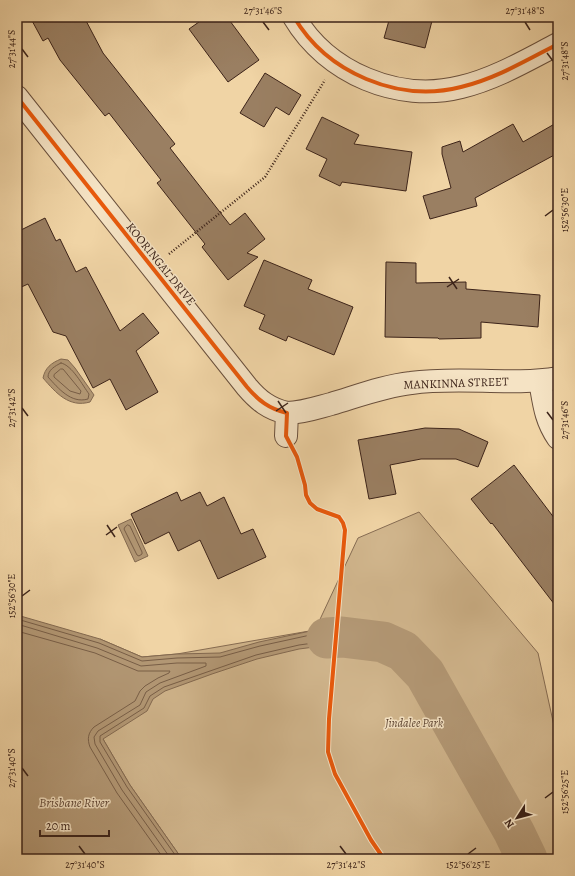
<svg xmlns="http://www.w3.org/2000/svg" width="575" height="876" font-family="Alegreya,serif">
	<rect width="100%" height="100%" fill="#f0d4a5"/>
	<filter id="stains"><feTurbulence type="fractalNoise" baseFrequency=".005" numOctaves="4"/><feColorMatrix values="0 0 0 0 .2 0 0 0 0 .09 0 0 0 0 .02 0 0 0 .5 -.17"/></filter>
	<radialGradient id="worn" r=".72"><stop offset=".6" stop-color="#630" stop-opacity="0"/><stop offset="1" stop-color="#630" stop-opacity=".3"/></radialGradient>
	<!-- green -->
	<polygon fill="#d1b68d" stroke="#866c53" points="419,512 538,653 558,744 558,859 182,859 130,785 103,739 100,639 142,657 177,654 315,630 358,538"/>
	<!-- water -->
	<g fill="#b39875" stroke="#836950">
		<path d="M61 359 68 360 75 368 94 395 90 402C69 408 56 393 43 378 45 368 51 363 61 359Z"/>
		<polygon points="131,519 148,556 135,562 118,525"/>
		<polygon points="17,615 100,639 142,657 177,654 220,653 259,642 315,630 347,631 383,642 345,643 299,649 257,659 212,674 165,691 153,699 147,711 103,739 130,785 182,859 17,859"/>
	</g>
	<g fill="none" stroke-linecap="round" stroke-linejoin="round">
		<!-- shore -->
		<g stroke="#785e47" stroke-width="1">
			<path d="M61 363C72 365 83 386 89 394L88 399C71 404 58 388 48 377 48 370 55 366 61 363Z"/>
			<polygon points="61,369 63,369 81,391 80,394 70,391 54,377 54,375"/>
			<polygon points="128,525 130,526 142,552 142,554 139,556 137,555 124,529 125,527"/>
			<polyline points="17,619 99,643 142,661 177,658 220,657 260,646 315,634 344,636 343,639 299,645 256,655 164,687 150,696 144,708 100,736 100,742 127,787 178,859"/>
			<polyline points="17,624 97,648 141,666 177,663 206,663 206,666 160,683 146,692 140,705 98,731 94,737 95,744 122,790 171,859"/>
			<path d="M17 631 95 653 138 671H170L169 673 158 678 145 686 140 691 135 701 94 727C88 733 87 739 90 747L117 793 164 859"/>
		</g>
		<!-- river -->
		<polyline stroke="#b39875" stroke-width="41" points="327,638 342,637 383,642 403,651 425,674 514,832 527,859"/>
	</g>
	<!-- building -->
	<g fill="#9a7f62" stroke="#3c2319">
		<polygon points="30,17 84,17 103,53 175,144 170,148 230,225 245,213 265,239 247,253 258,257 228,280 202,247 205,244 157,183 161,180 109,113 105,116 60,60 48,38 43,41"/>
		<polygon points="206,17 227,17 259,60 228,82 189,29"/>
		<polygon points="390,17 433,17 425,48 384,38"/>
		<polygon points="265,73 301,95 289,115 276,107 264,127 240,113"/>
		<polygon points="322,117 359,135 354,144 412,152 406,191 342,182 340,186 319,176 327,159 306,149"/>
		<polygon points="558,122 558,153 475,198 477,206 430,219 423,196 451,188 442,154 442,147 460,141 463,152 513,124 523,142"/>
		<polygon points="45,218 56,241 60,239 76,272 86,267 120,331 143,313 159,333 136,351 158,392 126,410 110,379 93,388 66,336 53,332 28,284 17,289 17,232"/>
		<polygon points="264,260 312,280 308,289 353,307 334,355 288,336 286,341 259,329 265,315 244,306"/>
		<polygon points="386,262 416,263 416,283 466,282 466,289 540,295 538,327 481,322 481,338 439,339 438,338 385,337"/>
		<polygon points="425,428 459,429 488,442 478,467 456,459 421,459 390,465 396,494 369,499 358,440"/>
		<polygon points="514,465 558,523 558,609 492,523 491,524 471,499"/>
		<polygon points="177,492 181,501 200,492 207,506 224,497 241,534 253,529 266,557 218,579 200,540 178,551 169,532 145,544 131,514"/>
	</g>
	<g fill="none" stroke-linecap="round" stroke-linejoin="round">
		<!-- street casing -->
		<g stroke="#694f3c" stroke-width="24">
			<g id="street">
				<path d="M294 17C327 73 398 103 461 87 495 79 527 60 558 44"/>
				<path d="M17 97 247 387C258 400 269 409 287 413L286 436"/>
				<path d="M540 381C544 403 545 419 558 438"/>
				<path d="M287 413C302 413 316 408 331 404 358 396 384 386 411 383 460 376 510 386 558 378"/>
			</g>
		</g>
		<!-- path -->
		<polyline stroke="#3c2319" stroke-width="2.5" stroke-dasharray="1 2" stroke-linecap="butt" points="169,254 265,177 325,80"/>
		<!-- street -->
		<use href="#street" stroke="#f5e3c4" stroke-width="22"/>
		<!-- cycleway casing -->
		<g stroke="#f5e3c4" stroke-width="6">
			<g id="cycleway">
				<path d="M294 17C327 73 398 103 461 87 495 79 527 60 558 44"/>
				<path d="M17 97 247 387C258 400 269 409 287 413L286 436 297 457 305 485 306 495 310 503 317 509 339 517 343 523 345 530 329 719 328 752 335 774 371 840 384 859"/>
			</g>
		</g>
		<!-- cycleway -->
		<use href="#cycleway" stroke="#e8590c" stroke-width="4"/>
	</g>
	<!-- ticks -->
	<path fill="none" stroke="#3c2319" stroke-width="1.5" d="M263 22 269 30M525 22 530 30M22 49 28 57M547 53 553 61M545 216 553 210M449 277 457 289M447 287 459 279M278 401 286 413M22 408 28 416M276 411 288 403M547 412 553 420M107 525 115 537M106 535 117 527M22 596 30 590M22 768 28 776M545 798 553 792M79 846 85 854M340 846 346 854M468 854 476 848"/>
	<g text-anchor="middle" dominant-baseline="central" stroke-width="3" stroke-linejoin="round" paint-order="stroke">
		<!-- street labels -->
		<g font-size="12" fill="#3c2319" stroke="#f5e3c4">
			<text transform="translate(161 264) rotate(51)">KOORINGAL DRIVE</text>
			<text transform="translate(456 383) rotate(-2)">MANKINNA STREET</text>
		</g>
		<!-- park labels -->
		<g font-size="12" font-style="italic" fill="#614836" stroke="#f5e3c4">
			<text x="414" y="723">Jindalee Park</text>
		</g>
		<!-- water labels -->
		<g font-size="13" font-style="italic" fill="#604635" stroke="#f5e3c4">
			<text x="74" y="802">Brisbane River</text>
		</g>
	</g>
	<!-- margin -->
	<rect width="575" height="876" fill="none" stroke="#f0d4a5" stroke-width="44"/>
	<!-- north arrow -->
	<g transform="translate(517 818) rotate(234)" stroke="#f5e3c4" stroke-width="3" paint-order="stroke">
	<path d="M0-3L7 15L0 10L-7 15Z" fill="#3c2319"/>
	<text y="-6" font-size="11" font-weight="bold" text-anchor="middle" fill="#3c2319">N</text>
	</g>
	<!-- scale -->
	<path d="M40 830v6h69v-6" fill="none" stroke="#3c2319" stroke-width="2"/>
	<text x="46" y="830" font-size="12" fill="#3c2319" stroke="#f5e3c4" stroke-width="3" paint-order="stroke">20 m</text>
	<rect x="22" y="22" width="531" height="832" fill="none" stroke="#3c2319" stroke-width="1.5"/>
	<g font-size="10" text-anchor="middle" fill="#3c2319">
		<text x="263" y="14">27°31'46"S</text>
		<text x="525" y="14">27°31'48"S</text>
		<text transform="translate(11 49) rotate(-90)" y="4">27°31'44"S</text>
		<text transform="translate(564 61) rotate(-90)" y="4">27°31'48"S</text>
		<text transform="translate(564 210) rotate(-90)" y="4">152°56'30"E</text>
		<text transform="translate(11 408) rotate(-90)" y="4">27°31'42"S</text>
		<text transform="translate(564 420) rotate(-90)" y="4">27°31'46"S</text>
		<text transform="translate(11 596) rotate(-90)" y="4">152°56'30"E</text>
		<text transform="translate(11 768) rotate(-90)" y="4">27°31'40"S</text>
		<text transform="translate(564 792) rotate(-90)" y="4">152°56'25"E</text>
		<text x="85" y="868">27°31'40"S</text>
		<text x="346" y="868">27°31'42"S</text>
		<text x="468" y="868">152°56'25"E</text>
	</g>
	<rect width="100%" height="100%" filter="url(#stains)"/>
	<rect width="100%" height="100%" fill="url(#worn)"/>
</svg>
